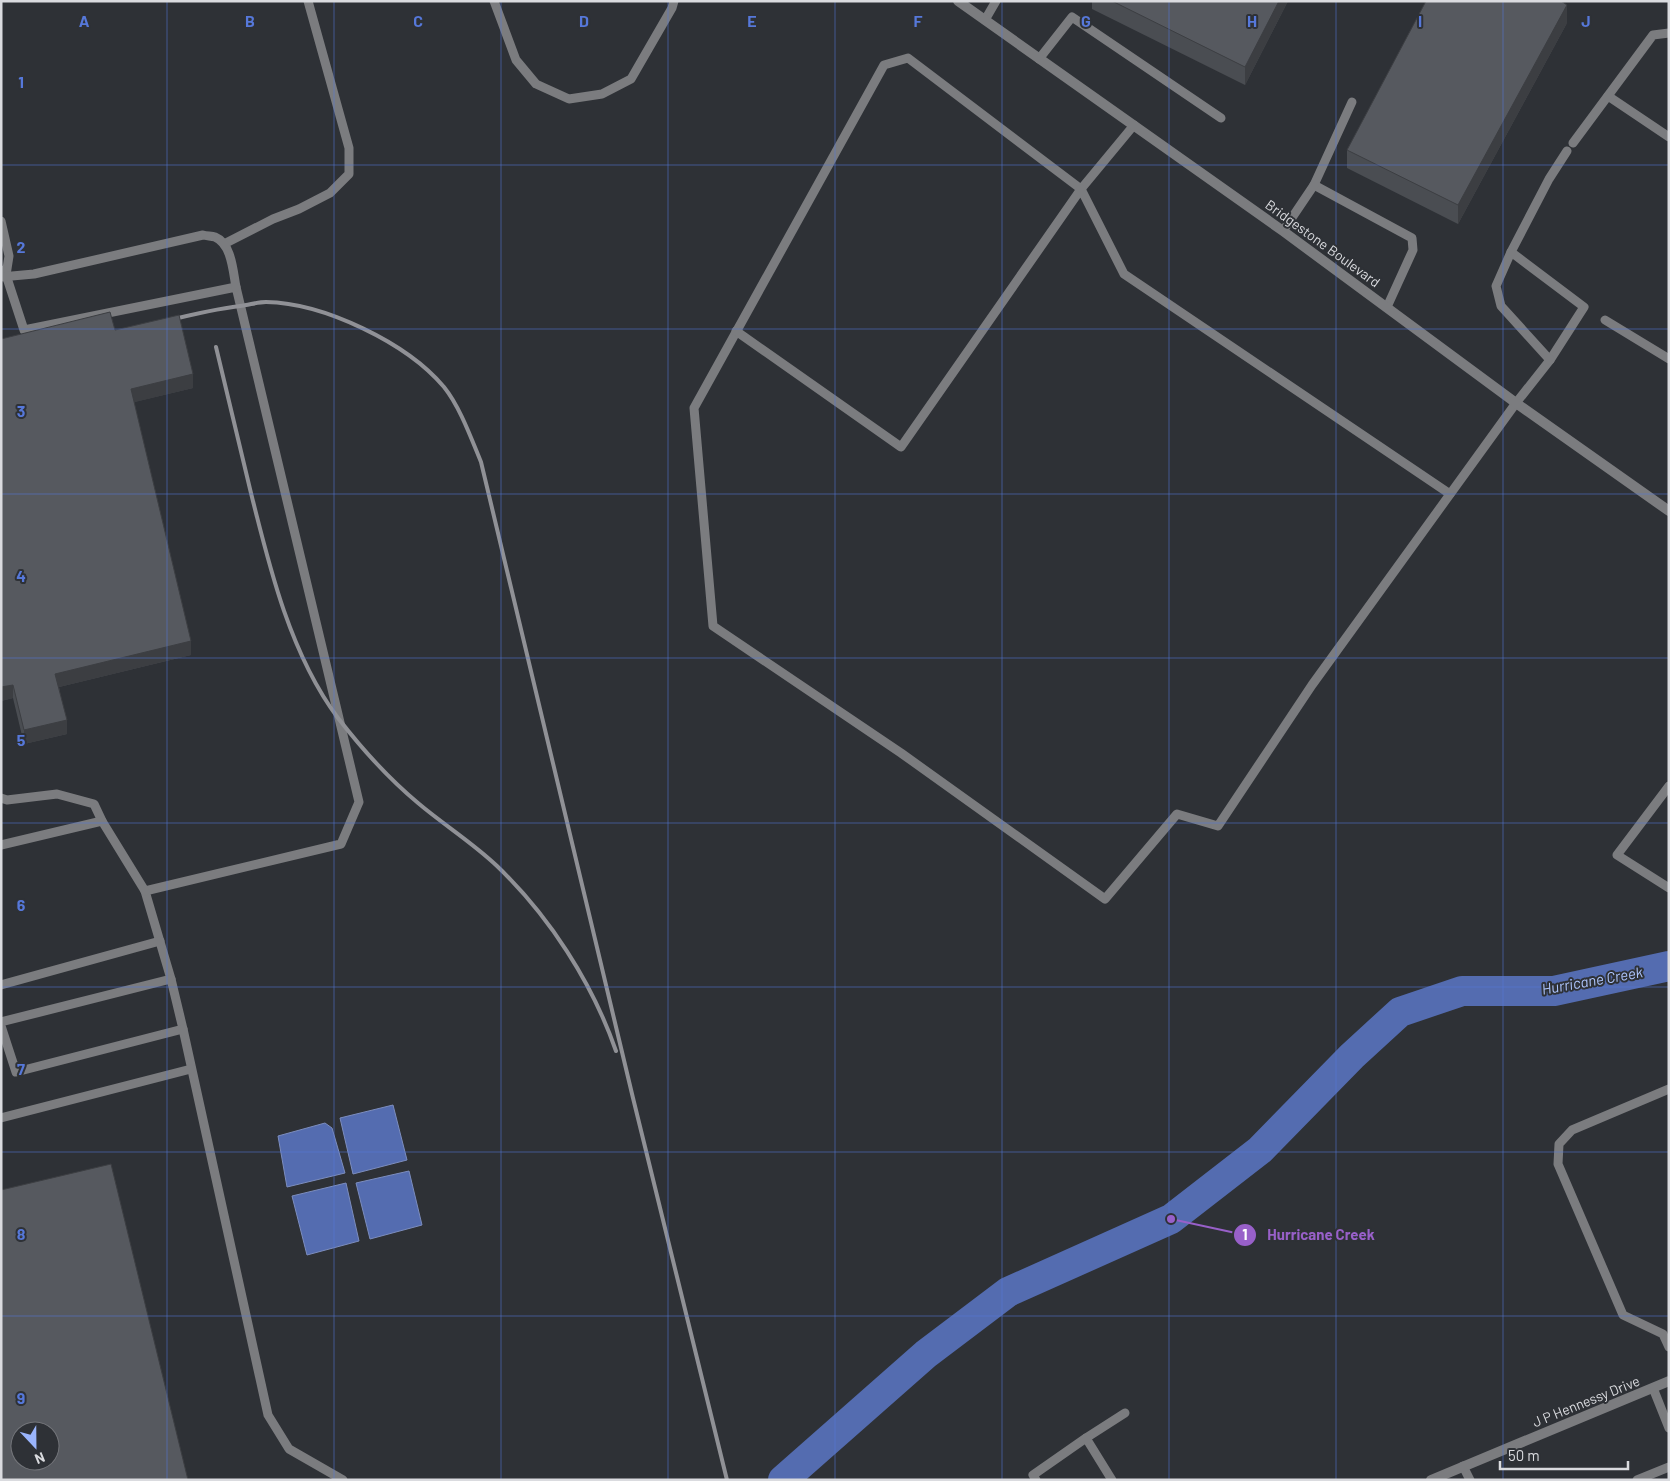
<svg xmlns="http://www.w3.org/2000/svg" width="1670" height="1481" font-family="Barlow,sans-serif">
	<rect width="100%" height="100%" fill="#2e3136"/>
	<!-- water -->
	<g fill="#546cb0" stroke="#7c8dbe">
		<polygon points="393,1105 407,1160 353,1174 340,1118"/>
		<polygon points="325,1123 332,1128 345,1173 287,1187 278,1136"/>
		<polygon points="409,1171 422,1225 370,1239 356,1183"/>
		<polygon points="346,1183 359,1241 307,1255 292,1196"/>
	</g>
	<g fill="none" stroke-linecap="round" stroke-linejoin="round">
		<!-- river -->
		<polyline stroke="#546cb0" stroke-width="30" points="783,1480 926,1354 1008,1292 1171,1219 1260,1150 1352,1056 1400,1012 1462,991 1554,991 1669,966"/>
		<!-- service -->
		<g stroke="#7b7c7f" stroke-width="9">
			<polyline points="494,1 516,60 536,84 569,99 602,94 631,79 672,8 674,1"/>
			<polyline points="985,20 996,1"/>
			<polyline points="1039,59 1072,17 1221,118"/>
			<polyline points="1608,96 1669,137"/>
			<polyline points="1134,125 1081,189 908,58 884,65 694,408 713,626 901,753 1105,899 1177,814 1218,826 1312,685 1516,403 1550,360 1584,307 1511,252"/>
			<polyline points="1573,143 1653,35 1669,33"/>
			<polyline points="1314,185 1412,238 1413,250 1387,307"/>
			<polyline points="1,221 9,256 6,275"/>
			<polyline points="1283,231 1314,185 1352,102"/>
			<polyline points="224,244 273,219 299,209 330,193 349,174 349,148 308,1"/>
			<polyline points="1,270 6,275 24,330 236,287 359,802 341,844 145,891 171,979 183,1029 16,1072 1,1026"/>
			<path d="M1 277 34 274 203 235C207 236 212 236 215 237 232 244 233 272 236 287"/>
			<polyline points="1605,320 1669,359"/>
			<polyline points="736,331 901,447 1081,189 1124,274 1450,494"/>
			<polyline points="1550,360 1501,306 1496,286 1511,252 1549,179 1567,151"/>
			<polyline points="1669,786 1617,855 1669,888"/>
			<polyline points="1,798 7,800 57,794 94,804 102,821"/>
			<polyline points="1,845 102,821 145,891"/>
			<polyline points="1,985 160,941"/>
			<polyline points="1,1022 171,979"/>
			<polyline points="183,1029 268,1415 289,1449 343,1480"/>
			<polyline points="1669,1089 1572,1130 1559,1144 1558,1164 1623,1315 1663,1334 1669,1347"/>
			<polyline points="1,1118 191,1069"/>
			<polyline points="1653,1388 1669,1428"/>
			<polyline points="1086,1438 1125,1413"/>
			<polyline points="1463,1466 1470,1480"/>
			<polyline points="1036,1480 1033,1475 1086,1438 1112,1480"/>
			<polyline points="1637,1480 1669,1467"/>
		</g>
		<!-- minor -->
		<g stroke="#7b7c7f" stroke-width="10">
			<polyline points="958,1 1283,231 1516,403 1669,511"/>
			<polyline points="1431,1480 1669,1381"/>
		</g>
		<!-- rail -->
		<g stroke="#909196" stroke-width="4">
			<path d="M166 321C190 315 215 309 240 306 249 305 258 302 266 302 324 303 407 343 444 387 460 407 471 438 481 462L633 1098 727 1480"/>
			<path d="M216 347C227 394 239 442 250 489 269 566 290 654 338 718 362 749 388 778 418 803 444 825 473 843 497 866 549 916 592 982 616 1051"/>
		</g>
	</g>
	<!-- wall -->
	<g fill="#4a4d52">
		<polygon points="1092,1 1288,1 1245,85 1092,9"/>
		<polygon points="1567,23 1458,224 1347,168 1347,150"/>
		<polygon points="115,330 193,388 134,402 191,655 59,687 67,734 24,744 13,698 1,701 1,339"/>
	</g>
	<!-- shaded-wall -->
	<g fill="#3c3e42">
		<polygon points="1279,1 1288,1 1245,85 1245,67"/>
		<polygon points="1567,5 1567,23 1458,224 1458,205"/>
		<polygon points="193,374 193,388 131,403 131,389"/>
		<polygon points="191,641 191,655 55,688 55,674"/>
		<polygon points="13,685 13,698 1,701 1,687"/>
		<polygon points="67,720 67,734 24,744 24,730"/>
	</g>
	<!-- building -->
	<g fill="#56595f" stroke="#3c3e42" fill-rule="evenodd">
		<polygon points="1112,1 1279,1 1245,67"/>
		<polygon points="1426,1 1561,1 1567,5 1458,205 1347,150"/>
		<polygon points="110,312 115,330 179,315 193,374 131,389 191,641 55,674 67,720 24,730 13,685 1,687 1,339"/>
		<path d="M111 1164 188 1480H1V1190ZM20 1431H50V1461H20Z"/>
	</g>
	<!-- grid -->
	<path fill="none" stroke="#5678da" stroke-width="1" stroke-opacity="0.55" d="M167 1V1480M334 1V1480M501 1V1480M668 1V1480M835 1V1480M1002 1V1480M1169 1V1480M1336 1V1480M1503 1V1480M1 165H1669M1 329H1669M1 494H1669M1 658H1669M1 823H1669M1 987H1669M1 1152H1669M1 1316H1669"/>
	<g text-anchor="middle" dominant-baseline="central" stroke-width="4" stroke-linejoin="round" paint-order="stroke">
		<!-- street labels -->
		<g font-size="14" fill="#dadbdf" stroke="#2e3136">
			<text transform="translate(1323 243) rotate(36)">Bridgestone Boulevard</text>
			<text transform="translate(1586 1401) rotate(-22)">J P Hennessy Drive</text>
		</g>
		<!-- water labels -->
		<g font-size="15" font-style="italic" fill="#aec5fd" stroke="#2e3136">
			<text transform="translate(1592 980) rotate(-10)">Hurricane Creek</text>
		</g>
	</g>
	<g font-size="16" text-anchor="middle" font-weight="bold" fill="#5678da" stroke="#2e3136" stroke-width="4" stroke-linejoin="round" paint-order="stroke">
		<text x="84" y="27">A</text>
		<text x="250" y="27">B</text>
		<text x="418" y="27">C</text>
		<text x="584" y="27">D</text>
		<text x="752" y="27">E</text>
		<text x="918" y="27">F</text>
		<text x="1086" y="27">G</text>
		<text x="1252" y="27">H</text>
		<text x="1420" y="27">I</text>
		<text x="1586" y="27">J</text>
		<text x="21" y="88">1</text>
		<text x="21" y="253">2</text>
		<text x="21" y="417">3</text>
		<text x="21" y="582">4</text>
		<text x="21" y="746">5</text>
		<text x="21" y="911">6</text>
		<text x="21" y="1075">7</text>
		<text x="21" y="1240">8</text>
		<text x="21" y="1404">9</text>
	</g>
	<!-- callouts -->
	<path fill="none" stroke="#9860c9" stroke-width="2" d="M1171 1219L1245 1235"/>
	<g fill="#9860c9" stroke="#2e3136" stroke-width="2">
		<circle cx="1171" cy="1219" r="5"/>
		<circle cx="1245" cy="1235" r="12"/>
	</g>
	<g font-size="15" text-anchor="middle" font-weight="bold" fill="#fff">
		<text x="1245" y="1240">1</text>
	</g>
	<g font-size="15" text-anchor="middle" font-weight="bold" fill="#9860c9" stroke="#2e3136" stroke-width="4" stroke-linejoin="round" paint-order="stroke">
		<text x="1321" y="1240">Hurricane Creek</text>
	</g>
	<!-- border -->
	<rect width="1670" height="1481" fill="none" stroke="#dadbdf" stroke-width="5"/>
	<!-- north arrow -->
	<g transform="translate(35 1446) rotate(158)"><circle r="24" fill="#2e3136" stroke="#73757a"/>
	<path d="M0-4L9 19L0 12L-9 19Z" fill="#9ab5fd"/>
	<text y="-8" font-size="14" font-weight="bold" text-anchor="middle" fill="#dadbdf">N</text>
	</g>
	<!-- scale -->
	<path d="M1500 1461v8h128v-8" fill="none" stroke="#dadbdf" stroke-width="2.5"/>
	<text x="1508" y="1461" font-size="15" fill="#dadbdf" stroke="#2e3136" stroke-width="4" paint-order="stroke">50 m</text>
</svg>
